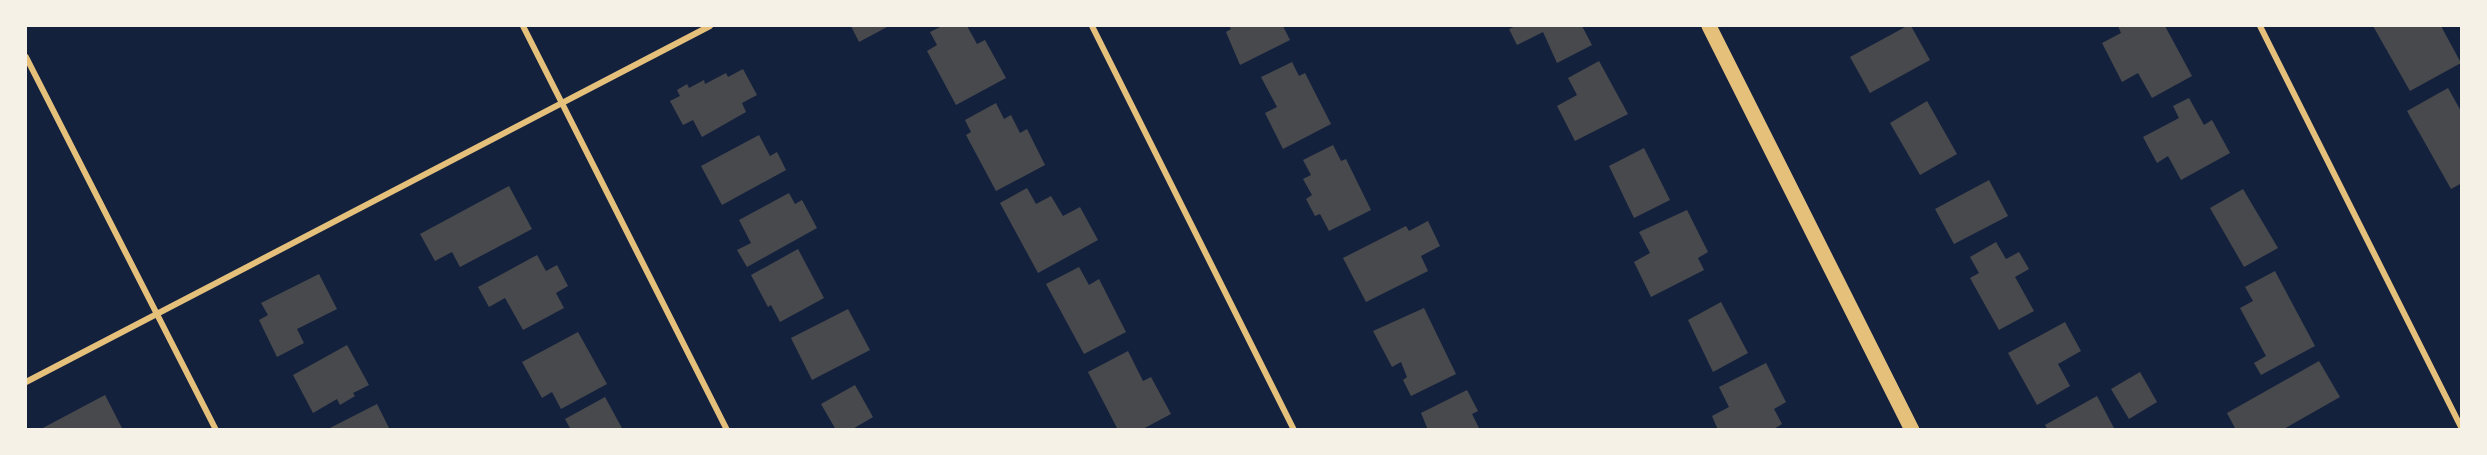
<svg xmlns="http://www.w3.org/2000/svg" width="2487" height="455" font-family="Inter,sans-serif">
	<rect width="100%" height="100%" fill="#14213d"/>
	<!-- building -->
	<g fill="#48494c">
		<polygon points="851,26 889,26 859,42"/>
		<polygon points="942,26 967,26 977,44 985,40 1006,78 956,105 927,51 937,45 930,32"/>
		<polygon points="1229,26 1283,26 1290,40 1240,65 1226,32 1231,29"/>
		<polygon points="1516,26 1582,26 1592,45 1557,63 1543,32 1517,45 1509,29"/>
		<polygon points="1907,26 1911,26 1930,60 1870,93 1850,57"/>
		<polygon points="2118,26 2165,26 2192,76 2152,98 2138,73 2122,82 2102,43 2121,33"/>
		<polygon points="2373,26 2441,26 2461,63 2410,91"/>
		<polygon points="1599,61 1628,114 1575,141 1557,106 1577,95 1568,78"/>
		<polygon points="1292,62 1299,76 1305,73 1331,124 1283,149 1265,113 1277,107 1261,77"/>
		<polygon points="743,69 757,95 742,103 746,112 702,137 693,120 683,125 670,101 680,96 677,90 687,84 689,88 704,80 705,84 726,73 728,77"/>
		<polygon points="2448,88 2462,113 2462,183 2451,189 2407,111"/>
		<polygon points="2189,98 2204,125 2212,120 2230,153 2181,180 2168,156 2157,163 2143,137 2179,118 2173,106"/>
		<polygon points="1927,101 1957,154 1920,175 1890,123"/>
		<polygon points="996,103 1004,119 1011,115 1020,133 1027,129 1045,165 996,191 966,135 971,132 965,120"/>
		<polygon points="759,135 770,156 777,152 786,170 722,205 701,166"/>
		<polygon points="1333,145 1341,161 1346,159 1371,210 1329,231 1320,214 1315,216 1306,199 1312,195 1303,179 1311,175 1303,160"/>
		<polygon points="1644,148 1670,200 1634,218 1609,166"/>
		<polygon points="1989,180 2008,216 1954,244 1935,209"/>
		<polygon points="509,186 532,229 460,267 452,252 435,261 420,234"/>
		<polygon points="1027,188 1036,204 1051,196 1063,216 1080,207 1098,240 1038,273 1000,203"/>
		<polygon points="2243,189 2278,248 2244,267 2210,208"/>
		<polygon points="789,193 795,204 802,200 817,228 747,267 737,250 751,243 739,220"/>
		<polygon points="1687,210 1708,252 1698,258 1704,270 1651,297 1634,262 1650,253 1639,232"/>
		<polygon points="1428,221 1440,246 1421,256 1428,271 1366,302 1343,258 1406,226 1409,231"/>
		<polygon points="1996,242 2006,259 2019,252 2029,269 2015,277 2034,311 1999,330 1970,278 1979,273 1970,257"/>
		<polygon points="798,249 824,298 780,322 771,305 768,307 751,275"/>
		<polygon points="537,255 546,271 557,265 568,286 556,293 564,308 523,330 505,298 489,307 478,287"/>
		<polygon points="1079,267 1089,285 1099,279 1126,332 1084,354 1046,284"/>
		<polygon points="2275,271 2315,346 2261,375 2254,363 2266,356 2240,308 2253,301 2245,287"/>
		<polygon points="319,274 337,309 297,329 304,343 277,357 259,320 268,315 261,303"/>
		<polygon points="1721,302 1748,353 1713,372 1688,320"/>
		<polygon points="1424,308 1456,374 1411,396 1403,380 1407,377 1401,362 1392,367 1373,331"/>
		<polygon points="848,309 870,350 812,380 791,338"/>
		<polygon points="2065,322 2081,351 2058,364 2070,386 2037,405 2008,353"/>
		<polygon points="578,332 607,384 561,409 552,392 542,398 522,362"/>
		<polygon points="347,345 369,385 353,393 355,396 340,405 337,399 313,413 293,375"/>
		<polygon points="1128,351 1143,381 1151,377 1171,414 1141,430 1118,430 1088,372"/>
		<polygon points="2319,361 2340,397 2282,430 2236,430 2227,413"/>
		<polygon points="1766,363 1786,402 1774,409 1782,424 1772,430 1718,430 1712,416 1729,407 1719,387"/>
		<polygon points="2140,372 2157,402 2129,419 2111,389"/>
		<polygon points="855,385 873,417 851,430 836,430 821,404"/>
		<polygon points="1467,390 1478,411 1472,414 1480,430 1428,430 1421,413"/>
		<polygon points="105,395 123,430 39,430"/>
		<polygon points="2097,396 2115,430 2048,430 2045,425"/>
		<polygon points="605,397 623,430 571,430 565,419"/>
		<polygon points="377,404 390,430 326,430"/>
	</g>
	<g fill="none" stroke-linecap="round" stroke-linejoin="round">
		<!-- minor -->
		<g stroke="#e5c07b" stroke-width="6">
			<polyline points="523,26 727,430"/>
			<polyline points="1092,26 1294,430"/>
			<polyline points="2260,26 2462,429"/>
			<polyline points="26,57 216,430"/>
			<polyline points="26,382 710,26"/>
		</g>
		<!-- primary -->
		<polyline stroke="#e5c07b" stroke-width="15" points="1709,26 1912,430"/>
	</g>
	<!-- border -->
	<rect width="2487" height="455" fill="none" stroke="#f6f1e7" stroke-width="54"/>
</svg>
